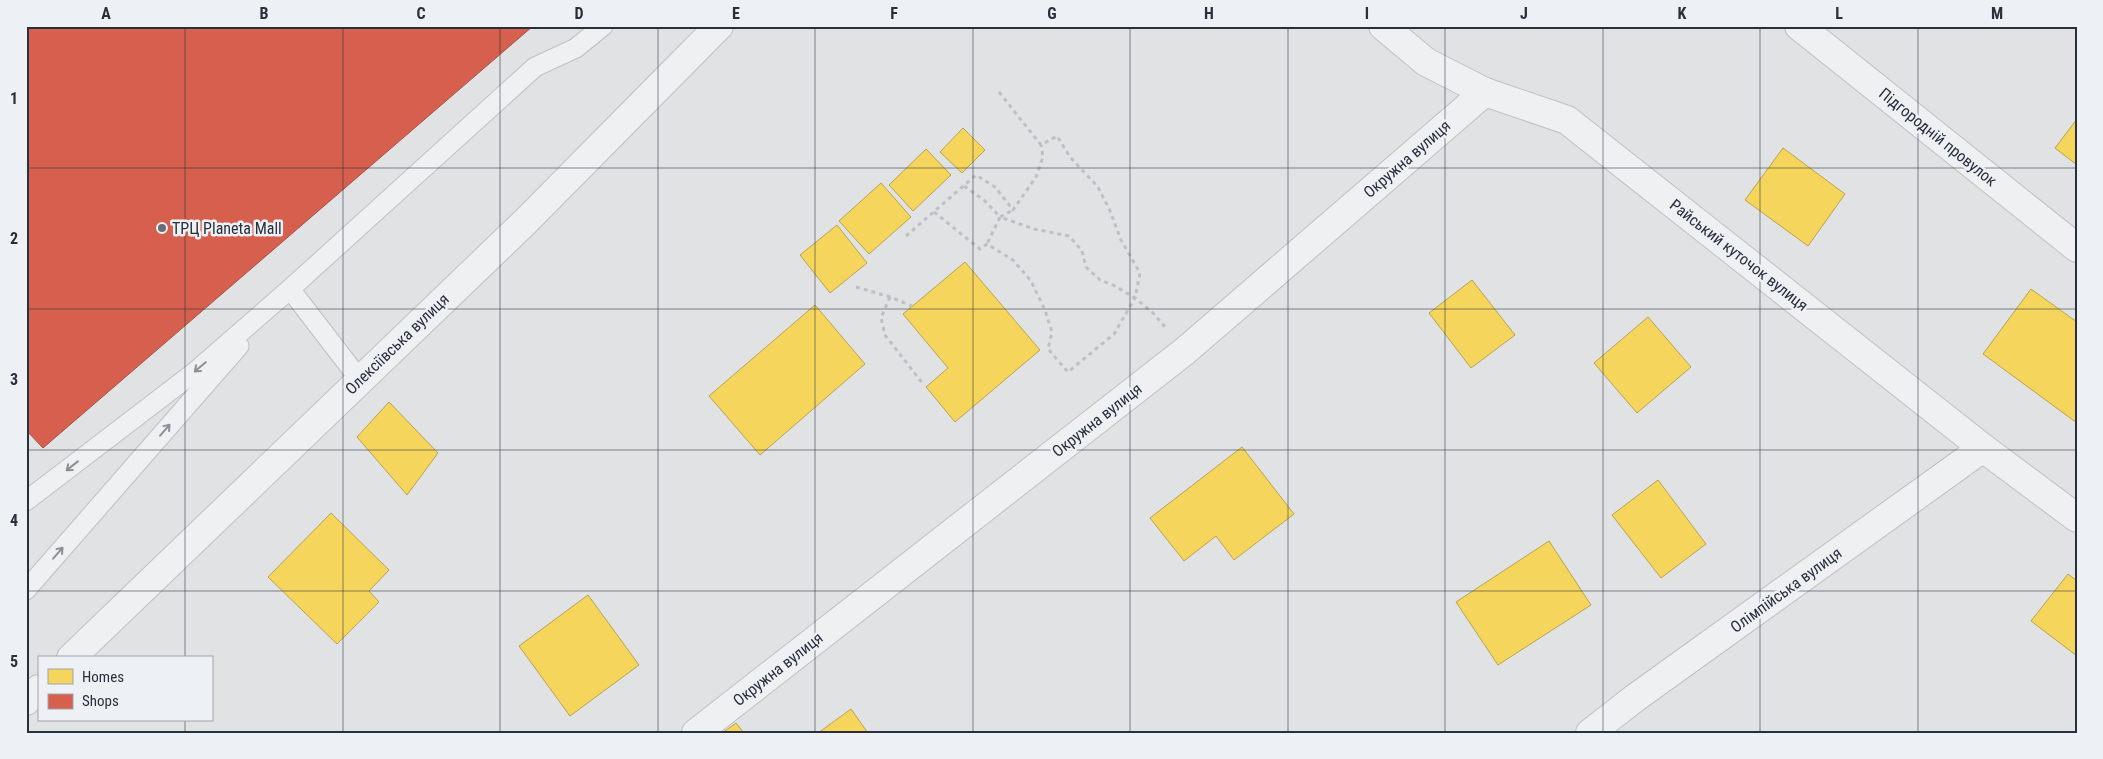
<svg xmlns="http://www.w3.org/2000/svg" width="2103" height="759" font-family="'Roboto Condensed',sans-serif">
	<rect width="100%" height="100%" fill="#e0e2e4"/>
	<!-- homes -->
	<g fill="#f6d55c" stroke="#b8a352">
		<polygon points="2077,119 2077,165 2055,148"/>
		<polygon points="963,128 985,150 962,173 940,152"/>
		<polygon points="1783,148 1845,194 1808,246 1745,200"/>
		<polygon points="926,149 951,175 913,211 889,185"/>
		<polygon points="881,183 911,217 869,254 839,221"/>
		<polygon points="837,225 867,263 830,293 800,255"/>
		<polygon points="965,262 1040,350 955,422 926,387 948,368 903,314"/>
		<polygon points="1472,280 1515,335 1471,368 1429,313"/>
		<polygon points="2031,289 2077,322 2077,423 1983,354"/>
		<polygon points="815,305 865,364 760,455 709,396"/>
		<polygon points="1648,317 1691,367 1637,413 1594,363"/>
		<polygon points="389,402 438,453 407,495 357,437"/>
		<polygon points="1242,447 1294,514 1234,560 1216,536 1184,561 1150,518"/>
		<polygon points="1658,480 1706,544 1661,578 1612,515"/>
		<polygon points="331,513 389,570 369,591 379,602 337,644 268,577"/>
		<polygon points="1549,541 1591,605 1498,665 1456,602"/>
		<polygon points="2068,574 2077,581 2077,656 2031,621"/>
		<polygon points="588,595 639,665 570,716 519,646"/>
		<polygon points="851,709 868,733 818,733"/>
		<polygon points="736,723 744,733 722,733"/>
	</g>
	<!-- shops -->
	<polygon fill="#d6604d" stroke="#a25148" points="26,26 533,26 43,448 26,430"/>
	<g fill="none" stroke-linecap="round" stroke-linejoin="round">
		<!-- lane casing -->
		<g stroke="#bec0c2" stroke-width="21">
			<g id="lane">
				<polyline points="290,289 360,380"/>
				<polyline points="26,501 196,371 290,289 535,67 576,48 603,26"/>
				<polyline points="26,590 239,346"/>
			</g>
		</g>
		<!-- street casing -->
		<g stroke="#bec0c2" stroke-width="30">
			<g id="street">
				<polyline points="1383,26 1426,62 1485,92 1567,120 1983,448 2077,518"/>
				<polyline points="1799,26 2077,248"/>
				<polyline points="71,658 525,222 719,26"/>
				<polyline points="26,701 39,689"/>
				<polyline points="696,733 1185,351 1485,92"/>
				<polyline points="1590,733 1635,698 1983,448"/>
			</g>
		</g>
		<!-- path -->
		<g stroke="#bfc0c4" stroke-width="3" stroke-dasharray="4 4" stroke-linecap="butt">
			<polyline points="999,92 1041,145 1057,136 1070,157 1098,187 1110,211 1121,240 1140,273 1135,298 1115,286 1100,280 1086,267 1082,251 1069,236 1034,229 1000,217 1013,210"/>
			<polyline points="964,186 985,201 1000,217 987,244"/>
			<polyline points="934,212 980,249 987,244 1013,260 1031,281 1045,310 1052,332 1048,349 1068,372 1114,334 1135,298 1153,313 1165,327"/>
			<polyline points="906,236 976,175 995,187 1013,210 1036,177 1043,157 1041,145"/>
			<polyline points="856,287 890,297 912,306"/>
			<polyline points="890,297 881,318 885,335 923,384"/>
		</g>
		<!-- lane -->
		<use href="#lane" stroke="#eff0f2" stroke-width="19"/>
		<!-- street -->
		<use href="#street" stroke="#eff0f2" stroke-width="28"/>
	</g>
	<!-- one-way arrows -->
	<defs><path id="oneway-shaft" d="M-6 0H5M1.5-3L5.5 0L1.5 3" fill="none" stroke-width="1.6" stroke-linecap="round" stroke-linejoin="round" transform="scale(1.25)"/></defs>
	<g stroke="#8c9096">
		<use href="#oneway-shaft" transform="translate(200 367) rotate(140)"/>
		<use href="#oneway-shaft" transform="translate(165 430) rotate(-49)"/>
		<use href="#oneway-shaft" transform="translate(72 466) rotate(142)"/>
		<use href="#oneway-shaft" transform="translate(58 553) rotate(-49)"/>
	</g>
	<!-- grid -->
	<path fill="none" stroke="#292f3b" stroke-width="1" stroke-opacity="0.55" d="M185 26V658M343 26V733M500 26V733M658 26V733M815 26V733M973 26V733M1130 26V733M1288 26V733M1445 26V733M1603 26V733M1760 26V733M1918 26V733M26 168H2077M26 309H2077M26 450H2077M26 591H2077M185 720V733"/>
	<!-- markers -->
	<circle fill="#696e76" stroke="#edf0f4" stroke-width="2" cx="162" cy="228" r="5"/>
	<g text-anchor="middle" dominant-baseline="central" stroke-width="5" stroke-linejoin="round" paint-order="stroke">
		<!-- street labels -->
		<g font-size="16" fill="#292f3b" stroke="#edf0f4">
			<text transform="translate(1938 137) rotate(39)">Підгородній провулок</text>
			<text transform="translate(1407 159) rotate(-41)">Окружна вулиця</text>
			<text transform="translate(1739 255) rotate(38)">Райський куточок вулиця</text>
			<text transform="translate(397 344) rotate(-44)">Олексіївська вулиця</text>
			<text transform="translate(1097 420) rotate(-38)">Окружна вулиця</text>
			<text transform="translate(1786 590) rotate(-36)">Олімпійська вулиця</text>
			<text transform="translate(778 669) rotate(-38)">Окружна вулиця</text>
		</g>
		<!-- poi labels -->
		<g font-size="16" fill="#292f3b" stroke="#edf0f4" text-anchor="start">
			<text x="172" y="228">ТРЦ Planeta Mall</text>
		</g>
	</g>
	<!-- border -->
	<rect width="2103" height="759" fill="none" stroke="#edf0f4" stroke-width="55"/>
	<!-- legend -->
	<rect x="38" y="656" width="175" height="65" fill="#edf0f4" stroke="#9fa3aa"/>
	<rect x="48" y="669" width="25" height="15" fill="#f6d55c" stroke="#9fa3aa"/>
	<text x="82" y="682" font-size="15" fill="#292f3b">Homes</text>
	<rect x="48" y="694" width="25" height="15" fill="#d6604d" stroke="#9fa3aa"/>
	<text x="82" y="706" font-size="15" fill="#292f3b">Shops</text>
	<rect x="28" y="28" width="2048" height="704" fill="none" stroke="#292f3b" stroke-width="2"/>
	<g font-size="16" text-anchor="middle" font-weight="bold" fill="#292f3b">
		<text x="106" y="19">A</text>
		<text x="264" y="19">B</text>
		<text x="421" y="19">C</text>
		<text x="579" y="19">D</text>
		<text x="736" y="19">E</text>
		<text x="894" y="19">F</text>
		<text x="1052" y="19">G</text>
		<text x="1209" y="19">H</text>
		<text x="1367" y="19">I</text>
		<text x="1524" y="19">J</text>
		<text x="1682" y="19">K</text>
		<text x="1839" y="19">L</text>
		<text x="1997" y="19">M</text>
		<text x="14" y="104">1</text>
		<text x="14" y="244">2</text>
		<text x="14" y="385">3</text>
		<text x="14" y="526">4</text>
		<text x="14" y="667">5</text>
	</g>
</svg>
